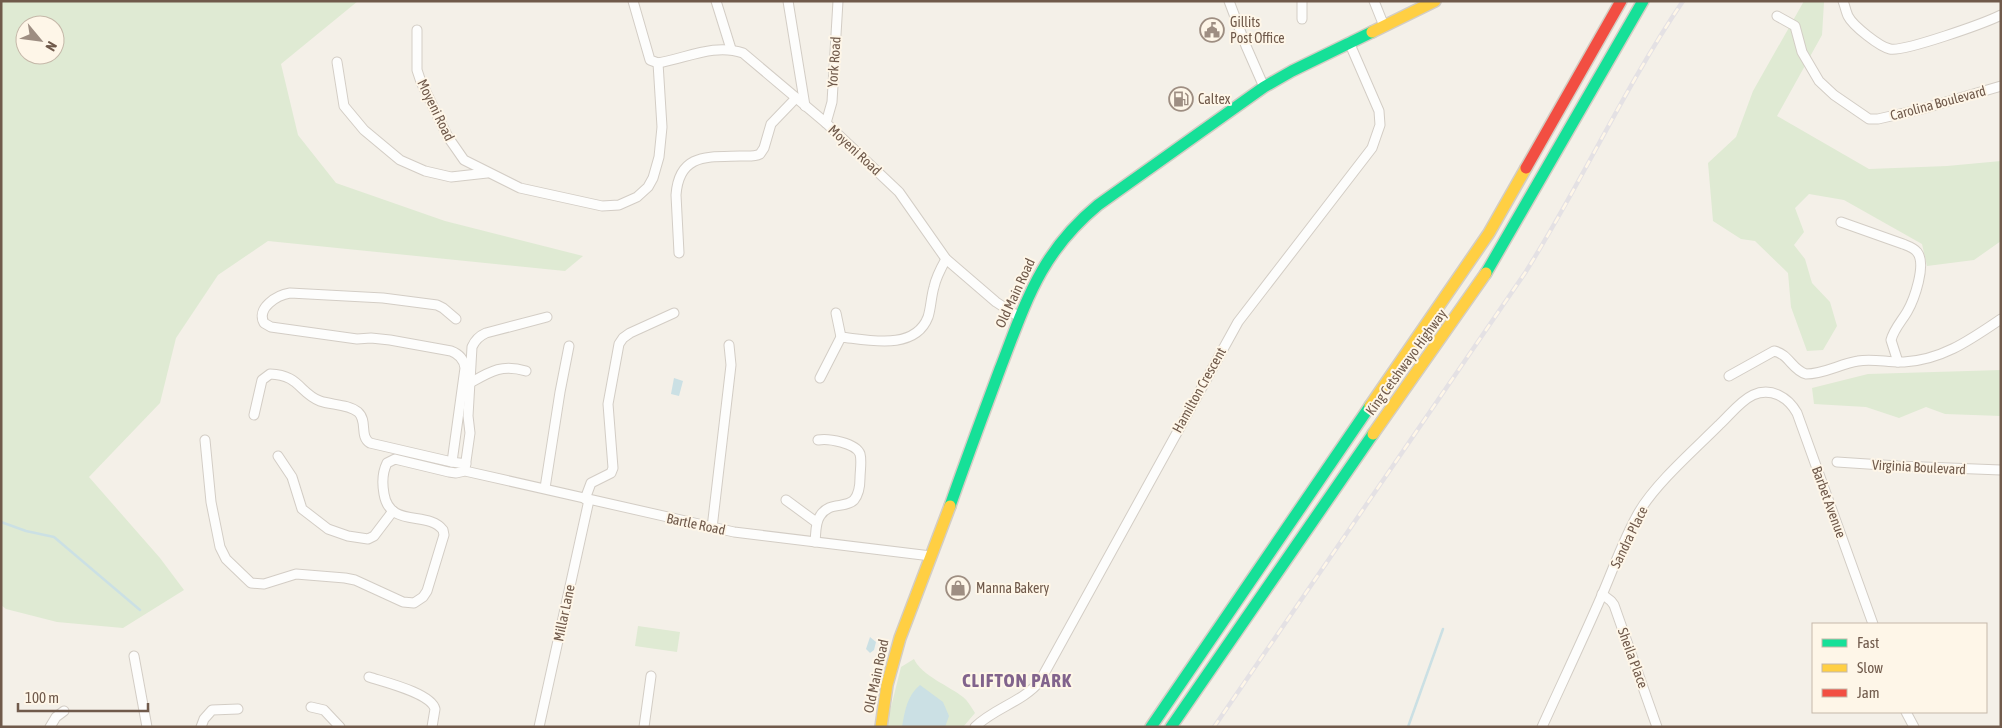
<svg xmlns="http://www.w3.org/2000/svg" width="2002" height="728" font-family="'Asap Condensed',sans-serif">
	<rect width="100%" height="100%" fill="#f4f0e8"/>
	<!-- green -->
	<g fill="#dfead3" fill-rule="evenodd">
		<path d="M1 1H358L281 64 298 135 336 183 445 221 583 256 565 271 268 241 218 275 176 338 160 403 89 477 160 558 184 590 123 628 57 622 6 609 1 605ZM25 25H55V55H25Z"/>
		<polygon points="1804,1 1824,2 1822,35 1777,116 1869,169 1947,166 2001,161 2001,241 1974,260 1927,266 1922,244 1844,200 1809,194 1795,208 1804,232 1794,245 1805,259 1812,283 1830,302 1837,326 1823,350 1807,351 1791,307 1788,273 1755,241 1741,239 1713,221 1708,163 1736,137 1753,91"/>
		<polygon points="2001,370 2001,416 1945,414 1926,407 1899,418 1866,407 1814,404 1812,388 1868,374"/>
		<polygon points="638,626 680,632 677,652 635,646"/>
		<path d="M914 659C921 675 949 686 963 697 968 701 971 707 975 713L963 727H886L901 667Z"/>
	</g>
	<!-- water -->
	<g fill="#cbe0e4">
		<polygon points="674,378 683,381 679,396 671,394"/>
		<polygon points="870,637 876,642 874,650 870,653 866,649"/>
		<path d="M920 685 943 702 949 716 945 727H902C905 710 907 696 920 685Z"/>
	</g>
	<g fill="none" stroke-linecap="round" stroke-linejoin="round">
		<!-- stream -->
		<g stroke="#cbe0e4" stroke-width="2.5">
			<polyline points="1,522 26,531 54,537 140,610"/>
			<polyline points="1408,727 1443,629"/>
		</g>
		<!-- street casing -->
		<g stroke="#d3cdc5" stroke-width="11">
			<g id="street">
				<path d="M633 1 650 60 658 63C687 58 715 43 743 53L826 123 899 192 946 259 996 302 1019 317"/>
				<polyline points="716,1 731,49"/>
				<polyline points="788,1 805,106"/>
				<polyline points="1229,1 1246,46 1264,87"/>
				<polyline points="1302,1 1302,19"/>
				<polyline points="1374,1 1384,26"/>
				<path d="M1843 1C1845 6 1846 12 1848 16 1853 26 1880 47 1890 49 1904 52 1985 23 2001 15"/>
				<polyline points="1777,16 1795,26 1802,52 1819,81 1834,95 1869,119 1878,119 1922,109 2001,86"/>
				<polyline points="417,30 417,70 421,82 448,137 464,160 520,188 602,206 619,205 637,197 648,187 653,178 659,157 662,127 658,63"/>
				<polyline points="337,62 344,106 364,130 400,160 425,171 451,177 487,173"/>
				<polyline points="826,123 832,102 838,1"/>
				<path d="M1841 222 1903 244C1908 246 1914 248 1917 252 1927 264 1914 300 1907 312 1901 322 1894 329 1891 340L1898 362"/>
				<path d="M679 253 676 195C679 153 708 157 740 156 747 156 754 157 760 154L764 148 771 124 796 98"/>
				<polyline points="836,313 841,337"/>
				<path d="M456 319 443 308 437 305 383 298 290 293C277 295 256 308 264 323L271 327 357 339 371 338 390 340 451 351C459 354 464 359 465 368L452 462 466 464"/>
				<path d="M1729 376 1774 351C1789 354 1792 370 1806 374 1824 374 1840 364 1858 361 1873 358 1889 363 1904 362 1942 360 1970 340 2001 319"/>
				<path d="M820 378 841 337C869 340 915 351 928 317 931 308 931 297 934 287 936 277 941 268 946 259"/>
				<path d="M470 383C491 371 502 364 526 371"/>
				<path d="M254 415 262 380 270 374C300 375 299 393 320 401 331 405 348 404 358 412 368 421 359 436 370 443L452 462"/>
				<path d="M205 440 211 502 220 547 226 559 251 583 264 584 296 574 345 578 355 580 403 602 414 603 423 597 427 591 444 535 443 530C428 510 390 529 384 494 382 483 382 473 387 463L395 459 449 472 456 473 465 471 734 532 931 556"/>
				<polyline points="278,456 292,477 302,509 328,529 348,536 368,539 374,536 393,511"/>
				<polyline points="1837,462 1898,466 2001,470"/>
				<path d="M465 468 470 433 468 416 472 347C475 340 479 336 486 333L547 317"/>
				<polyline points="545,488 560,392 569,346"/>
				<polyline points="585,499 591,483 611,473 613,468 608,404 619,344 623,338 630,333 674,313"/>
				<polyline points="786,500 816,522"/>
				<polyline points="712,528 731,365 729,345"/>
				<path d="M815 542C816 534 815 523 820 516 829 501 845 509 854 500 859 494 860 485 860 478 860 471 862 461 860 454 856 443 828 438 818 440"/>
				<polyline points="1602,594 1611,601 1614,605 1657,727"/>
				<polyline points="134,656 147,727"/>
				<path d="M369 677C384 682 431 693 435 709L432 727"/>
				<polyline points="311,707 324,710 340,727"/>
				<polyline points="1906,712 1914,727"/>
				<polyline points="50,727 56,717 64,711"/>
				<polyline points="201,727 204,719 212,710 238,709"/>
				<polyline points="539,727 589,500"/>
				<polyline points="644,727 651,676"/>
				<path d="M975 727C994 708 1023 702 1040 681L1238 322 1372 148 1380 125 1379 111 1349 42"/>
				<path d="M1542 727C1562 683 1583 639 1602 595 1614 567 1624 538 1639 512 1656 483 1695 449 1719 425 1729 416 1740 401 1753 395 1771 387 1788 397 1797 413L1873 624"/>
			</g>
		</g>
		<!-- fast casing -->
		<g stroke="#d3cdc4" stroke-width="14">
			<g id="fast">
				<polyline points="1486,273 1643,1"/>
				<path d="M950 506C966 460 983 415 1000 369 1026 302 1040 253 1098 205L1264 87 1292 71 1372 32"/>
				<polyline points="1151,727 1370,406"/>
				<polyline points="1171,727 1373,434"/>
			</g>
		</g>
		<!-- slow casing -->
		<g stroke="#d3cdc4" stroke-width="14">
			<g id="slow">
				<polyline points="1372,32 1435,1"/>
				<polyline points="1370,406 1489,233 1526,168"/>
				<polyline points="1373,434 1486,273"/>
				<polyline points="881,727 887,685 900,638 950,506"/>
			</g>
		</g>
		<!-- jam casing -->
		<g stroke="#d3cdc4" stroke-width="14">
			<polyline id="jam" points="1526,168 1621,1"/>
		</g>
		<!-- street -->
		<use href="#street" stroke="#fdfdfc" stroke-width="9"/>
		<!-- fast -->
		<use href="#fast" stroke="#16e098" stroke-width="11"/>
		<!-- slow -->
		<use href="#slow" stroke="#ffcf43" stroke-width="11"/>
		<!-- jam -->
		<use href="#jam" stroke="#f24e42" stroke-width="11"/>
		<!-- rail casing -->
		<g stroke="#e4e1e4" stroke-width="4.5">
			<path id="rail" d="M1214 727 1525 273C1581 184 1624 88 1683 1"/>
		</g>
		<!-- rail -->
		<use href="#rail" stroke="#fef6e8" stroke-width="2.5" stroke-dasharray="8" stroke-linecap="butt"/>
	</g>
	<!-- icons -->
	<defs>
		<g id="civic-ring" transform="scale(1.25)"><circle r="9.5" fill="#fef6e8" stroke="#9e8e82" stroke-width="1.5"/><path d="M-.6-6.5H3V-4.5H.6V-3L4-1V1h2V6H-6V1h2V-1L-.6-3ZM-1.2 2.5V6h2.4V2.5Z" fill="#9e8e82"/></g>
		<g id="fuel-ring" transform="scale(1.25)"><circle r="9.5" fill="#fef6e8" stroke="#9e8e82" stroke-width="1.5"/><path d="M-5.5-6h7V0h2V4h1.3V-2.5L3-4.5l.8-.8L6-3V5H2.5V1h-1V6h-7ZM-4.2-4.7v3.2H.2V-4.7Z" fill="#9e8e82"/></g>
		<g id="shop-ring" transform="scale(1.25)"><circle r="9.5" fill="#fef6e8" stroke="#9e8e82" stroke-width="1.5"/><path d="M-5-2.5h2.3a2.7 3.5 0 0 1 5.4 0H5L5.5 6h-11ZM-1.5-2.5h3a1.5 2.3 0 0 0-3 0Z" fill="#9e8e82"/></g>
	</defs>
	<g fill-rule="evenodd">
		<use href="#civic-ring" x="1212" y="30"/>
		<use href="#fuel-ring" x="1181" y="99"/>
		<use href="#shop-ring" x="958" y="588"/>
	</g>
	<g text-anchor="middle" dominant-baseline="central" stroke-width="4" stroke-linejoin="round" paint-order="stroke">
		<!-- poi labels -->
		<g font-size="14" fill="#705a4b" stroke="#fef6e8" text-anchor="start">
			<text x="1230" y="22">Gillits<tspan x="1230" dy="16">Post Office</tspan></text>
			<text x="1198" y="99">Caltex</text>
			<text x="976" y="588">Manna Bakery</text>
		</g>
		<!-- street labels -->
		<g font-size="14" fill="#705a4b" stroke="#fef6e8">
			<text transform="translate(834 62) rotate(-86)">York Road</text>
			<text transform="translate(1938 103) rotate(-15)">Carolina Boulevard</text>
			<text transform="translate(436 110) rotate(64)">Moyeni Road</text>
			<text transform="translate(855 150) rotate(43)">Moyeni Road</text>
			<text transform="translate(1015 293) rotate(-65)">Old Main Road</text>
			<text transform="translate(1406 362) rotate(-54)">King Cetshwayo Highway</text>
			<text transform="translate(1199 390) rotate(-61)">Hamilton Crescent</text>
			<text transform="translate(1919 467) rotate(3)">Virginia Boulevard</text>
			<text transform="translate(1829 502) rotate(70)">Barbet Avenue</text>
			<text transform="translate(696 524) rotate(12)">Bartle Road</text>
			<text transform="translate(1629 537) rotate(-64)">Sandra Place</text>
			<text transform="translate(564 613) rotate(-78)">Millar Lane</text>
			<text transform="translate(1633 658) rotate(70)">Sheila Place</text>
			<text transform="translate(876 676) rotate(-78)">Old Main Road</text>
		</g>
		<!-- district labels -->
		<g font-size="19" font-weight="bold" letter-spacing="1" fill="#81638c" stroke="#fef6e8">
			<text x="1017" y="680">CLIFTON PARK</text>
		</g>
	</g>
	<!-- border -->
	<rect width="2002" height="728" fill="none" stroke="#705a4b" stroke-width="5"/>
	<!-- legend -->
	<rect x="1812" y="623" width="175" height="90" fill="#fef6e8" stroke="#c5b8a9"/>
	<rect x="1822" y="639" width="25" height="8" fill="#16e098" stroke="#c5b8a9"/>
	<text x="1857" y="648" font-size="15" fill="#705a4b">Fast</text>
	<rect x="1822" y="664" width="25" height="8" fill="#ffcf43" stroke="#c5b8a9"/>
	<text x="1857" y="673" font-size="15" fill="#705a4b">Slow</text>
	<rect x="1822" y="689" width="25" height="8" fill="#f24e42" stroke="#c5b8a9"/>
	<text x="1857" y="698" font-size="15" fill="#705a4b">Jam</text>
	<!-- north arrow -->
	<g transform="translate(40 40) rotate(119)"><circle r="24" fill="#fef6e8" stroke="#c5b8a9"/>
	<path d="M0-4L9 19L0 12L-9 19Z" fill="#9e8e82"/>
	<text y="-8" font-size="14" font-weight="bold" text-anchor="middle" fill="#705a4b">N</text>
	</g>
	<!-- scale -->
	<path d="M18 703v8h130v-8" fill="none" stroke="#705a4b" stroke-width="2.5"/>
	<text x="25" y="703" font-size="15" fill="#705a4b" stroke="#fef6e8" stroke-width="4" paint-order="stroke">100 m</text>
</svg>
